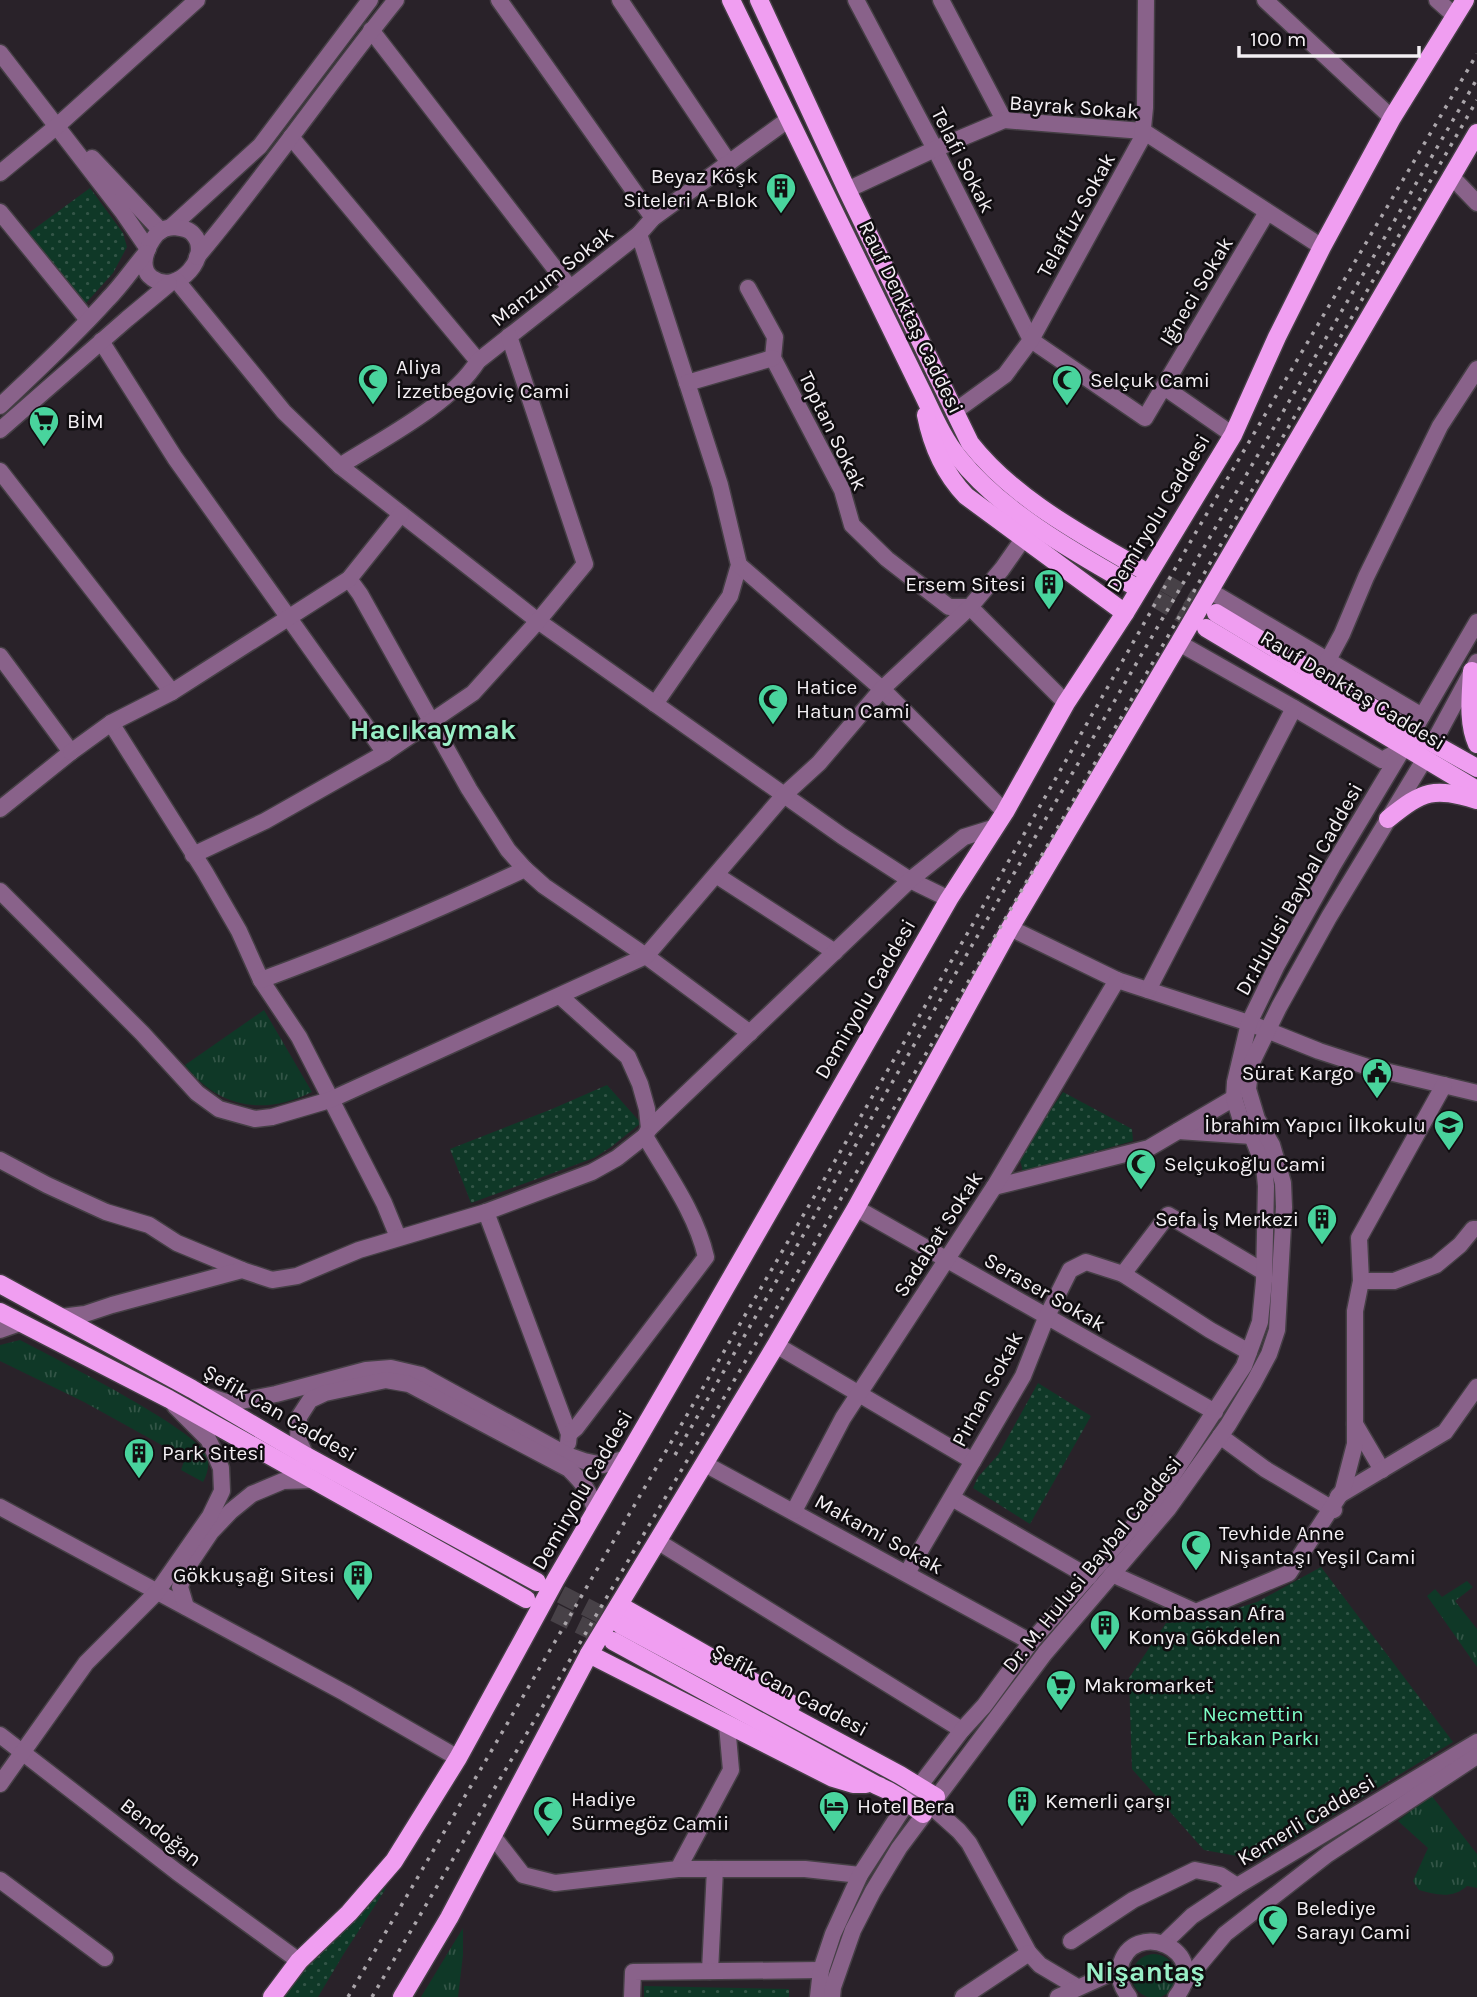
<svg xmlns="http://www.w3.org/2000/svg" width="1477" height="1997" font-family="Karla,sans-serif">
	<defs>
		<pattern id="grass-tufts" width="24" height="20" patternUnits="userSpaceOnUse" patternTransform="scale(1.75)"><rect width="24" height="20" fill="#0f3827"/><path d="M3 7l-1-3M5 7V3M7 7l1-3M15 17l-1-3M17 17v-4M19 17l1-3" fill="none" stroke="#335547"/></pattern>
		<pattern id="park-dots" width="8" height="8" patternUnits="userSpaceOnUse" patternTransform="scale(1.75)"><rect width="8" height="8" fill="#0f3827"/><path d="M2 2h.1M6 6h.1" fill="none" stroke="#335547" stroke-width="1.8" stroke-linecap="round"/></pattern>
	</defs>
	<rect width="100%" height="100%" fill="#292229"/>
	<!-- grass -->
	<g fill="url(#grass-tufts)">
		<path d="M264 1010 312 1092C264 1116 218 1108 185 1065Z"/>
		<path d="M20 1340C52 1357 197 1429 207 1456 210 1465 207 1475 203 1482L181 1470 185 1458 84 1402 0 1361V1345Z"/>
		<polygon points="1467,1581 1473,1587 1455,1601 1477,1629 1477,1667 1427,1596 1435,1589 1442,1597"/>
		<path d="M1431 1795 1477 1854V1888L1467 1886C1453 1899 1436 1895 1419 1890L1413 1881 1428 1848 1398 1821Z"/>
		<polygon points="463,1928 463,1955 458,1997 421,1997"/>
		<circle cx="1154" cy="1976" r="22"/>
	</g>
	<!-- park -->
	<g fill="url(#park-dots)">
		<polygon points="90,188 123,233 127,247 113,273 86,303 26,235"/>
		<polygon points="607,1085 641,1123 611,1147 594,1158 471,1203 450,1149 552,1109"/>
		<polygon points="1063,1092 1132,1129 1133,1141 1023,1172 1019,1156"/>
		<polygon points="1038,1383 1091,1416 1030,1524 973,1488 978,1477 998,1455"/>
		<polygon points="1321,1567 1453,1742 1259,1860 1204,1850 1132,1769 1129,1678 1166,1623 1197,1621 1257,1602"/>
		<polygon points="384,1884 386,1886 385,1890 343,1955 318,1997 280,1997 312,1957"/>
		<polygon points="644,1986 789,1989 789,1997 644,1997"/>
	</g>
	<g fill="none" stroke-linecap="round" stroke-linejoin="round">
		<!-- major-tunnel -->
		<g stroke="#474147" stroke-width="18" stroke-dasharray="18 9" stroke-linecap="butt">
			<polyline points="1141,569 1213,611"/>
			<polyline points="1132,585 1205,627"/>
			<polyline points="537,1582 621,1625"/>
			<polyline points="530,1601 613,1641"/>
		</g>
		<!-- minor casing -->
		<g stroke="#453f45" stroke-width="19">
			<g id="minor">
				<polyline points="499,0 653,218"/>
				<polyline points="620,0 729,163"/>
				<polyline points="856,0 935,149 1031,340 1145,418 1267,212"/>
				<polyline points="941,0 1004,120"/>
				<polyline points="1265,0 1392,118"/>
				<polyline points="1437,0 1455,16"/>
				<polyline points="371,30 570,288"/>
				<polyline points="0,53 122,211 148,249"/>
				<polyline points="291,137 478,361"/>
				<polyline points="92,158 161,231"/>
				<polyline points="0,173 57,126 197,0"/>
				<polyline points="1451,176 1477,203"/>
				<polyline points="847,190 935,149 1004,120 1143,131 1322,247"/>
				<polyline points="0,212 88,320"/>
				<polyline points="171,227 260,146 370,0"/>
				<path d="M173 227C180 228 188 228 193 234 213 254 178 297 152 278 136 267 149 238 162 230 166 228 169 228 173 227Z"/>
				<polyline points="639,234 720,485 739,565 730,596 655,704"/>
				<path d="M197 257C267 174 328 84 396 0"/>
				<polyline points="177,281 284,412 340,466 538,621 842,836 910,880 949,899"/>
				<polyline points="748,288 775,337 773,358 842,490 852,525 887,559 949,607 970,607 1066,703"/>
				<polyline points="101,341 175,458 385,753"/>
				<polyline points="687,383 773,358"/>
				<polyline points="1164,387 1233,435"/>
				<path d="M0 406C37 371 74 337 108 299 122 285 133 268 146 253"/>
				<polyline points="954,412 1005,375 1031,340 1142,138 1145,108 1146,0"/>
				<polyline points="0,430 127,319 169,284"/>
				<path d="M340 466C384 438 450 405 478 361L639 234 653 218 789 119"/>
				<polyline points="0,471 172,692"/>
				<polyline points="739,565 882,689 1005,812"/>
				<polyline points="349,579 360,594 469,789 508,850 525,869 544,886 646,956 750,1033"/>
				<polyline points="1210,591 1422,716"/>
				<polyline points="1179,643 1294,708 1382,760 1402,749"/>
				<polyline points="0,656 71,752 0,809"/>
				<polyline points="1328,660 1342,634 1366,577 1440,426 1477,369"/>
				<polyline points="111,723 205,872 239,931 261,980 299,1037 384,1203 398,1237"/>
				<polyline points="71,752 111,723 172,692 349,579 401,514"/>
				<polyline points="193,855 265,821 385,753 473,693 538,621 585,564 509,336"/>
				<polyline points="716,875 835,952"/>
				<polyline points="0,891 142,1033 197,1093 219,1109 255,1119 272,1117 330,1100 646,956 784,795 819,763 882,689 970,607 1002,569 1023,539"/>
				<polyline points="1010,928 1117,980 1249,1023 1319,1051 1368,1067 1477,1093"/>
				<path d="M261 980C351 947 438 910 525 869"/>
				<polyline points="1148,990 1294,708"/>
				<polyline points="560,996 628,1057 640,1084 647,1109 649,1129"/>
				<polyline points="1178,1131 1252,1136"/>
				<polyline points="0,1160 47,1185 106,1212 149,1225 177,1243 242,1270"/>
				<polyline points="994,1187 1149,1148 1234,1098"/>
				<polyline points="856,1208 1215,1412"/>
				<polyline points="486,1212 569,1434 568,1443"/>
				<polyline points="1361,1281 1394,1281 1436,1265 1460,1245 1473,1229 1477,1229"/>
				<polyline points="61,1317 85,1314 112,1305 242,1270 272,1280 297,1276 359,1250 486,1212 592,1172 617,1158 645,1136 649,1129 910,880 964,837 996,827"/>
				<polyline points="0,1330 20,1323"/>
				<polyline points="776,1345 973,1461"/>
				<polyline points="1249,1352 1210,1330 1123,1274 1168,1215 1264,1272"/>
				<polyline points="210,1397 226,1402 241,1401 276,1394 366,1370 391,1368 421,1375 567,1455 584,1461 603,1465 627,1458"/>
				<polyline points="1355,1424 1382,1470"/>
				<path d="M569 1434 576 1428 706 1257C696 1213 667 1174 645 1136"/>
				<polyline points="1220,1436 1265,1469 1334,1510"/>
				<path d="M306 1456 298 1439 299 1417 310 1400 325 1393 386 1380 409 1384 569 1469C582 1482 592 1493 595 1512"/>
				<polyline points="705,1464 1031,1642"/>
				<polyline points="1338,1496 1445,1432 1477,1387"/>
				<polyline points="952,1498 1089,1577"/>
				<polyline points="0,1507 345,1693 458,1758"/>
				<polyline points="794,1511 843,1418 994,1187 1117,980"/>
				<polyline points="657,1541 962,1730"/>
				<polyline points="907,1573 1023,1376 1046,1318 1070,1270 1086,1262 1123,1274"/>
				<polyline points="1112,1574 1196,1612 1289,1573 1343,1490 1355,1444 1355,1311 1361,1281 1359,1238 1444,1085"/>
				<polyline points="186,1607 180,1587 186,1569 211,1532 231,1511 252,1494 283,1481 312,1480"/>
				<polyline points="0,1735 177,1872 299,1961"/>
				<polyline points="0,1784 86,1663 157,1592 210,1516 222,1491 221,1468 212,1447 208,1439 175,1406"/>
				<polyline points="930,1805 959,1831 969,1843 1029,1953 1040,1965 1077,1987"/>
				<polyline points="492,1835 523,1875 555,1883 678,1869 731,1770 727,1725"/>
				<polyline points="678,1869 805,1869 860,1875"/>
				<polyline points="0,1880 105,1958"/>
				<polyline points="1071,1941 1133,1900 1195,1870 1220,1875 1237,1886"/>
				<polyline points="1164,1943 1192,1916 1237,1886 1477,1742"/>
				<polyline points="710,1971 715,1869"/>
				<polyline points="1184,1983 1225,1934 1328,1854 1477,1756"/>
				<polyline points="632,1997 633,1972 821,1970"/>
				<polyline points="818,1997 821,1970 833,1934 860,1875 908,1801 962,1730 984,1706 1031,1642 1158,1498 1244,1366 1260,1322 1264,1281 1266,1186 1264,1166 1252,1136 1240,1117 1234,1098 1235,1082 1249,1023 1277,965 1332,867 1404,747 1477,622"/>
				<polyline points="832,1997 833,1987 853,1930 873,1891 899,1848 1045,1653 1168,1509 1228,1425 1254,1382 1269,1354 1277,1330 1284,1207 1283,1183 1272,1145 1257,1119 1248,1089 1251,1064 1279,1007 1329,917 1424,760 1477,662"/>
				<polyline points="963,1997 1029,1953"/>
				<polyline points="1058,1997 1120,1969"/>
				<path d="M1129 1997C1122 1988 1118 1978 1120 1967 1132 1916 1213 1950 1176 1997"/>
			</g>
		</g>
		<!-- major casing -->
		<g stroke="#453f45" stroke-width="21">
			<g id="major">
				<path d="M731 0 920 388C932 412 942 438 959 458 1001 511 1074 552 1132 585"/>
				<path d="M759 0 847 190 970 443C1014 499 1081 534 1141 569"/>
				<path d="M926 415C932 446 944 473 966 496L1125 613"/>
				<polyline points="1216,613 1413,732 1477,768"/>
				<polyline points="1206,628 1477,790"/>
				<path d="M1472 671C1471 694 1467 722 1477 744"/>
				<path d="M1388 819C1424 790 1433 787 1477 800"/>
				<polyline points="0,1284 192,1389 306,1456 537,1582"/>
				<polyline points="0,1312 169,1399 526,1599"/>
				<polyline points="619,1605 792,1704"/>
				<polyline points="621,1625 900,1775 936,1797"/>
				<path d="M613 1641 876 1785C894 1792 908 1802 923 1814"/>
				<polyline points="589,1654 833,1778 853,1784 866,1784"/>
				<polyline points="272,1997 299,1961 349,1913 394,1861 458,1758 556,1579 697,1337 949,899 1005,812 1066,703 1125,613 1233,435 1277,337 1322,247 1392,118 1465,0"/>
				<polyline points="402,1997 449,1918 589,1654 776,1345 856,1208 1010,928 1179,643 1477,133"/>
			</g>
		</g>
		<!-- minor -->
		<use href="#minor" stroke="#89628a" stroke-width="16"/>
		<!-- major -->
		<use href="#major" stroke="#f09ef1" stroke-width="18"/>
		<!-- rail -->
		<g stroke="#aaa5aa" stroke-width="3.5" stroke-dasharray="3.5 7" stroke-linecap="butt">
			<polyline points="675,1455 1477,79"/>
			<polyline points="348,1997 970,929 1192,539 1477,54"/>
			<polyline points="372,1997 1001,926 1477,100"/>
		</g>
	</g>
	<!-- icons -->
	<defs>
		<g id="building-pin" transform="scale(1.575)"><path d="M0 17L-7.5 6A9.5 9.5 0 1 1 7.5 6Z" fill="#49d49d" stroke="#100d10"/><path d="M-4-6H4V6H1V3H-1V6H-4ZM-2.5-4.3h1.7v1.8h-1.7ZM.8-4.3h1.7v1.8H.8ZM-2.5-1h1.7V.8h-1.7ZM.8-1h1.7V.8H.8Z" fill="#111"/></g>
		<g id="mosque-pin" transform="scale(1.575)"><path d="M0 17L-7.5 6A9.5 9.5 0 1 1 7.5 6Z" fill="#49d49d" stroke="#100d10"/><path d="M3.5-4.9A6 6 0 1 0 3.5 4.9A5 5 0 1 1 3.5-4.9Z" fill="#111"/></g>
		<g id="supermarket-pin" transform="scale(1.575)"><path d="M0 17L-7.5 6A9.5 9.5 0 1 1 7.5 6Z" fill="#49d49d" stroke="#100d10"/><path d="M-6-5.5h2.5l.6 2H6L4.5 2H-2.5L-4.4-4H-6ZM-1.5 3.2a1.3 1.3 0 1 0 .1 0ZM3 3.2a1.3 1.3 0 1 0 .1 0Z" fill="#111"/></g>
		<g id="civic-pin" transform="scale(1.575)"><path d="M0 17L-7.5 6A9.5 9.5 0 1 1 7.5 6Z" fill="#49d49d" stroke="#100d10"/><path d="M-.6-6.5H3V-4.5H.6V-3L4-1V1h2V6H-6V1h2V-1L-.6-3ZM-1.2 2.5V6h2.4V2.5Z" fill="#111"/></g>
		<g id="school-pin" transform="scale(1.575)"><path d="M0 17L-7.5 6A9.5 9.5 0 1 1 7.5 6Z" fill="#49d49d" stroke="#100d10"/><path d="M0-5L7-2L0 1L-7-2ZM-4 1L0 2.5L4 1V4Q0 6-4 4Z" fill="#111"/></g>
		<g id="hotel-pin" transform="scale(1.575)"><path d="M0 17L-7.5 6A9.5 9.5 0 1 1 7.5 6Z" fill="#49d49d" stroke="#100d10"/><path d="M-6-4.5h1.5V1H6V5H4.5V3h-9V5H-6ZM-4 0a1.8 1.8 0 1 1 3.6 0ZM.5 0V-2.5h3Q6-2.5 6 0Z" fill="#111"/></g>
	</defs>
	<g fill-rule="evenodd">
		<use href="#building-pin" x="781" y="188"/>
		<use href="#mosque-pin" x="373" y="379"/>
		<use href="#mosque-pin" x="1067" y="380"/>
		<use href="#supermarket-pin" x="44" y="421"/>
		<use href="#building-pin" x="1049" y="584"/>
		<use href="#mosque-pin" x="773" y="699"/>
		<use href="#civic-pin" x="1377" y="1073"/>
		<use href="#school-pin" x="1449" y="1125"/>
		<use href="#mosque-pin" x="1141" y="1164"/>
		<use href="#building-pin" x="1322" y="1219"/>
		<use href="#building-pin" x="139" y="1453"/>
		<use href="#mosque-pin" x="1196" y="1545"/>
		<use href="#building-pin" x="358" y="1575"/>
		<use href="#building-pin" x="1105" y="1625"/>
		<use href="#supermarket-pin" x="1061" y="1685"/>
		<use href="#building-pin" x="1022" y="1801"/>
		<use href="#hotel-pin" x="834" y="1806"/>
		<use href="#mosque-pin" x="548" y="1811"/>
		<use href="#mosque-pin" x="1273" y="1920"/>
	</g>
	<g text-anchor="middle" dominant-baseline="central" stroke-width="5" stroke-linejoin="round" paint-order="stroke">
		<!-- street labels -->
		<g font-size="21" fill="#f4f0f4" stroke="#100d10">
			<text transform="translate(1074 107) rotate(4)">Bayrak Sokak</text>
			<text transform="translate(963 160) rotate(63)">Telafi Sokak</text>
			<text transform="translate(1076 215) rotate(-61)">Telaffuz Sokak</text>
			<text transform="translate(552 276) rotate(-38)">Manzum Sokak</text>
			<text transform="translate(1196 291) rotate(-59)">Iğneci Sokak</text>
			<text transform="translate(911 317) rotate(64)">Rauf Denktaş Caddesi</text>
			<text transform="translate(833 431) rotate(64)">Toptan Sokak</text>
			<text transform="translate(1158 513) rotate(-59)">Demiryolu Caddesi</text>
			<text transform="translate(1353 690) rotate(31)">Rauf Denktaş Caddesi</text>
			<text transform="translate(1299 889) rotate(-61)">Dr.Hulusi Baybal Caddesi</text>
			<text transform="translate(865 999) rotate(-60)">Demiryolu Caddesi</text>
			<text transform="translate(938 1234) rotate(-57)">Sadabat Sokak</text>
			<text transform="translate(1045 1292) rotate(30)">Seraser Sokak</text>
			<text transform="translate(987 1389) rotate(-62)">Pirhan Sokak</text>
			<text transform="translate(280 1413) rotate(30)">Şefik Can Caddesi</text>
			<text transform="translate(582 1490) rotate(-60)">Demiryolu Caddesi</text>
			<text transform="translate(879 1534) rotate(29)">Makami Sokak</text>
			<text transform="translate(1092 1564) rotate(-51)">Dr. M. Hulusi Baybal Caddesi</text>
			<text transform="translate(790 1690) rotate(28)">Şefik Can Caddesi</text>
			<text transform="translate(1306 1820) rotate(-31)">Kemerli Caddesi</text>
			<text transform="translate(161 1832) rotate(38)">Bendoğan</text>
		</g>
		<!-- poi labels -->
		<g font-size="21" fill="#f4f0f4" stroke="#100d10" text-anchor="start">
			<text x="758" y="176" text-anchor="end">Beyaz Köşk<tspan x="758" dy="24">Siteleri A-Blok</tspan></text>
			<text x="396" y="367">Aliya<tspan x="396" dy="24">İzzetbegoviç Cami</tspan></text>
			<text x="1090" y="380">Selçuk Cami</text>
			<text x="67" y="421">BİM</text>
			<text x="1026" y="584" text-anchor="end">Ersem Sitesi</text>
			<text x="796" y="687">Hatice<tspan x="796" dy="24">Hatun Cami</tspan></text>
			<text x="1354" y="1073" text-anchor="end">Sürat Kargo</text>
			<text x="1426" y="1125" text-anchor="end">İbrahim Yapıcı İlkokulu</text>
			<text x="1164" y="1164">Selçukoğlu Cami</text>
			<text x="1299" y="1219" text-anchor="end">Sefa İş Merkezi</text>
			<text x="162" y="1453">Park Sitesi</text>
			<text x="1219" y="1533">Tevhide Anne<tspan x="1219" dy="24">Nişantaşı Yeşil Cami</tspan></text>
			<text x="335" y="1575" text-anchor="end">Gökkuşağı Sitesi</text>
			<text x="1128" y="1613">Kombassan Afra<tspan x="1128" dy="24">Konya Gökdelen</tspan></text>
			<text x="1084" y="1685">Makromarket</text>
			<text x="571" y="1799">Hadiye<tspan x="571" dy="24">Sürmegöz Camii</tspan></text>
			<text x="1045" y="1801">Kemerli çarşı</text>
			<text x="857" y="1806">Hotel Bera</text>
			<text x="1296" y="1908">Belediye<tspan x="1296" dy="24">Sarayı Cami</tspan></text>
		</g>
		<!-- park labels -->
		<g font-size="21" fill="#7efec6" stroke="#100d10">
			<text x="1253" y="1714">Necmettin<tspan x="1253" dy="24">Erbakan Parkı</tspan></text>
		</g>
		<!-- district labels -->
		<g font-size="28" font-weight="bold" fill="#99eec6" stroke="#100d10">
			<text x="433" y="729">Hacıkaymak</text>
			<text x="1145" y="1971">Nişantaş</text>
		</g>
	</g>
	<!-- scale -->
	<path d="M1239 46v10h180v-10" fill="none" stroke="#f4f0f4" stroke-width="3.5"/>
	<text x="1250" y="46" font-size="21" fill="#f4f0f4" stroke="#100d10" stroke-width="5" paint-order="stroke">100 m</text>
</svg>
